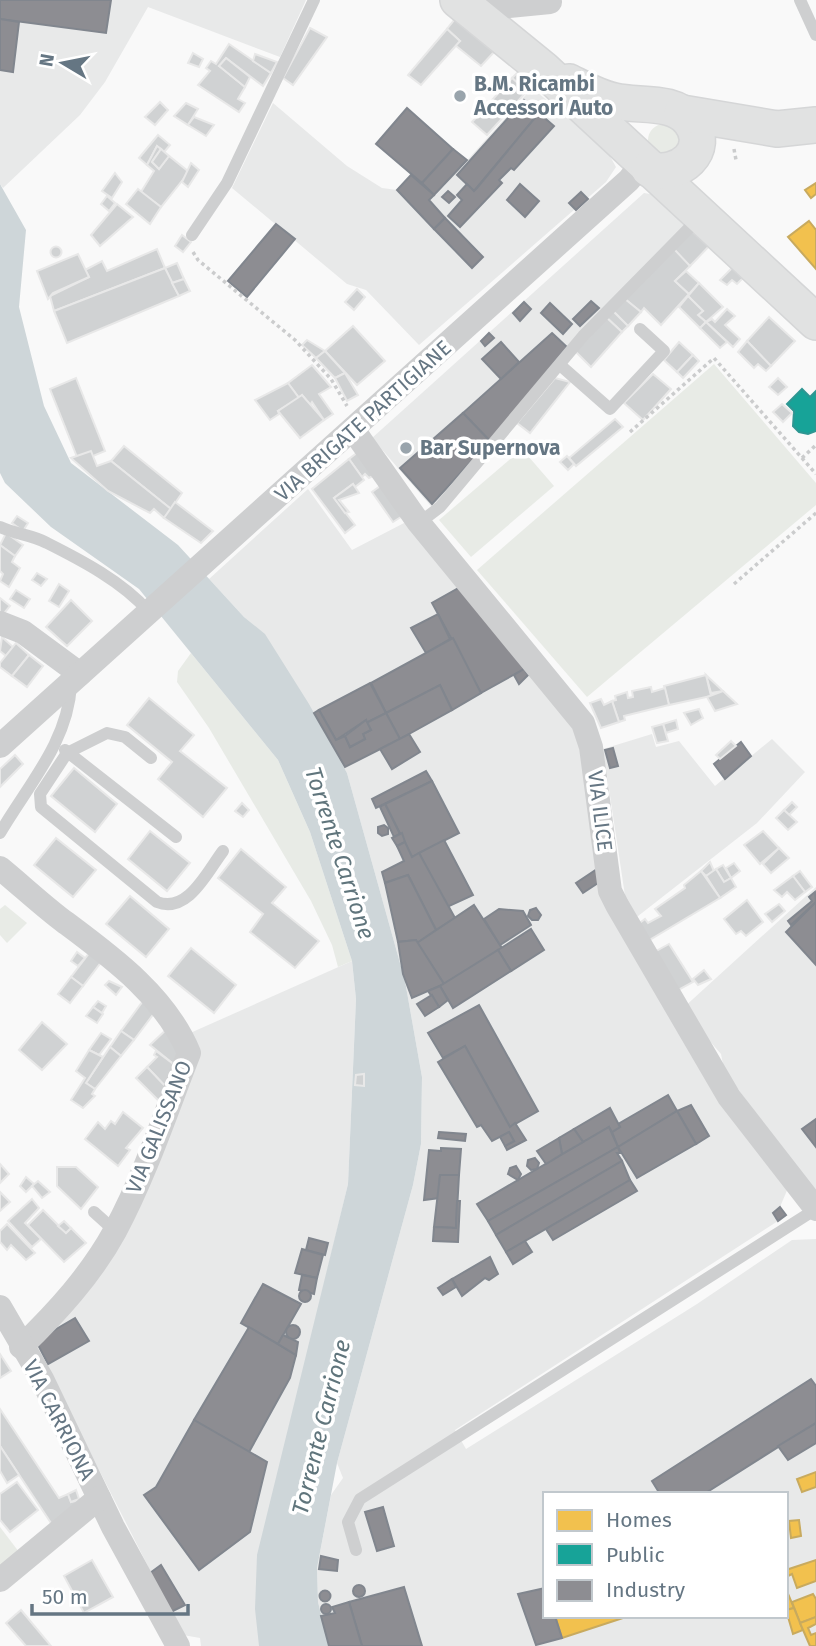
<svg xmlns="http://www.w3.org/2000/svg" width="816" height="1646" font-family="'Fira Sans',sans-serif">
	<rect width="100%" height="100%" fill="#f9f9f9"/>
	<!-- built -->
	<g fill="#e8e9e9" fill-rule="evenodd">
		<polygon points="0,0 306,0 280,57 148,7 105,82 80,115 3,188 0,184"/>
		<polygon points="532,88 606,149 616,167 606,182 419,345 366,290 347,284 232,188 273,103 347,166 382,188 397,190 411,175 436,195"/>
		<polygon points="644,193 656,195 689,225 436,512 372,438"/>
		<path d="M308 489 352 550 406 522 573 719 582 746 600 858 788 1188 780 1207 786 1215 778 1221 455 1430 466 1449 697 1304 792 1240 816 1239V1646H329L318 1602 317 1568 331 1495 343 1478 337 1463 413 1185 421 1144 422 1077 405 981 347 773 265 635 244 617 209 579ZM545 1494H786V1616H545Z"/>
		<polygon points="652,734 656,747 679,741 715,786 772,739 805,772 757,823 633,920 627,909 603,749"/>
		<polygon points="816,887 816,1200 724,1069 721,1054 682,1009"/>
		<polygon points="352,961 356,999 348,1184 315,1322 259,1646 201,1646 200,1638 183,1635 34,1342 94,1267 188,1034"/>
	</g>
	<!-- green -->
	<g fill="#e8ebe6">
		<circle cx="664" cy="140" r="16"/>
		<polygon points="714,364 816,483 816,505 587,697 477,570"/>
		<polygon points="522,449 554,486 471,557 439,520"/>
		<polygon points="191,653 278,760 310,832 352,961 338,967 332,945 311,901 209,728 177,682 178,671"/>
		<polygon points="5,905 27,923 7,943 0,935 0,909"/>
		<polygon points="0,1527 19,1552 0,1569"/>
	</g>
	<!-- water -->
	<polygon fill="#ced6d9" points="0,184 26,230 19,307 44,406 71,463 178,545 244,617 265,634 309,704 347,773 405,981 422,1077 421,1144 413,1185 337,1463 317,1568 318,1602 329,1646 259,1646 255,1609 257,1555 348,1184 356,999 352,961 310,832 278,760 139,589 51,527 5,483 0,473"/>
	<!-- homes -->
	<g fill="#f2c14e" stroke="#c8aa5e" stroke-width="2">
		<polygon points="816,183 816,194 811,198 805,190"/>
		<polygon points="809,221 816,230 816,269 788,237"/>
		<polygon points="816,1472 816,1487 802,1492 797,1479"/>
		<polygon points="799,1520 801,1536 791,1538 789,1521"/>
		<polygon points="816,1560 816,1581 797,1588 792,1574 788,1576 786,1570"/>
		<polygon points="786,1589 794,1608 786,1610"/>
		<polygon points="813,1594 816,1599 816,1617 800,1623 792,1602"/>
		<polygon points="794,1608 803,1630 793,1634 786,1610"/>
		<polygon points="555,1616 629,1616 562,1638"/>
		<polygon points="816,1617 816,1624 808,1628 811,1635 816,1633 816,1646 810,1646 800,1623"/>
	</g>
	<!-- public -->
	<polygon fill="#17a398" stroke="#2e9692" stroke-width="2" points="802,389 810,397 816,391 816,431 808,434 799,432 793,426 794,411 787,404"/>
	<!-- industry -->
	<g fill="#8d8d92" stroke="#81868e" stroke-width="2">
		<polygon points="0,0 111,0 106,33 0,19"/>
		<polygon points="0,19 19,22 13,72 0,70"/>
		<polygon points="524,100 539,113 474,191 457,175"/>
		<polygon points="407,108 453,149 422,183 376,144"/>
		<polygon points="539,113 554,126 514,170 511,168 499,180 502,183 460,227 448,216 462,200 457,195 467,184 474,191 477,188"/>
		<polygon points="453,149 467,160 434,195 422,183"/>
		<polygon points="411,175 434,195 429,200 445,218 434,229 397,190"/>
		<polygon points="520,184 539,201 525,217 507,200"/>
		<polygon points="448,191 455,197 449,203 442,197"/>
		<polygon points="581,192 588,199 576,210 569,203"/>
		<polygon points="445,218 483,257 472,268 434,229"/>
		<polygon points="276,224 295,239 247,297 228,281"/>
		<polygon points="591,301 599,308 580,326 573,319"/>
		<polygon points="524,302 531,309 520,321 513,313"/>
		<polygon points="550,303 572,324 563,334 541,313"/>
		<polygon points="489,333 494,338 485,346 481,341"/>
		<polygon points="552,333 567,347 490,441 463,413"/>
		<polygon points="501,342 519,362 501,379 482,359"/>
		<polygon points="463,413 490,441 432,504 400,468"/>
		<polygon points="462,586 524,669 481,693 432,603"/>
		<polygon points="438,614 450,639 426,653 411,628"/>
		<polygon points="453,638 481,693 452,710 440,685 386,713 371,683"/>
		<polygon points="524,669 528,675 519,684 514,675"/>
		<polygon points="370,683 386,713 366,723 366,720 336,740 319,710"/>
		<polygon points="440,685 452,710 400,739 386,713"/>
		<polygon points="319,710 336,740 345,736 350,747 365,739 363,734 371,730 366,723 386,713 400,739 345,767 314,713"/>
		<polygon points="366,720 371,730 363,734 365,739 350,747 345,736"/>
		<polygon points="409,734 420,752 392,769 380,749"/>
		<polygon points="741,742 751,756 725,779 714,764"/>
		<polygon points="613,748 618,766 610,768 605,750"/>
		<polygon points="426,771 432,781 376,808 372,799"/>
		<polygon points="432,781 459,833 412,857 385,804"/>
		<polygon points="385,804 400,834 394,837 380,807"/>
		<polygon points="384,825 388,828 388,834 382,836 378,833 378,827"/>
		<polygon points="402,833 405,842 397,846 392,838"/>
		<polygon points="444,840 473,895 447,907 419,853"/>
		<polygon points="405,842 412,857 419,853 455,918 436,930 408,875 385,883 382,872 404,861 397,846"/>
		<polygon points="600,867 601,881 583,893 576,883"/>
		<polygon points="408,875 436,930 417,943 416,940 398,942 385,883"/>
		<polygon points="815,892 816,902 791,925 788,921 812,901 809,897"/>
		<polygon points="816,902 816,965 786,932"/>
		<polygon points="474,905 502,948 444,984 417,943"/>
		<polygon points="536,908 541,915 538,920 532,920 528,916 530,910"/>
		<polygon points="499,909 523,911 531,925 500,945 484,919"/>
		<polygon points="531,929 544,950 511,971 498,950"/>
		<polygon points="416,940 444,984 412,998 403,974 398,942"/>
		<polygon points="498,950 511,971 453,1008 440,986"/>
		<polygon points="440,986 448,1000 439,1007 428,991"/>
		<polygon points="432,995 439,1007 425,1016 417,1004"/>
		<polygon points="479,1005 538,1111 510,1127 465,1046 443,1058 428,1033"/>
		<polygon points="465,1046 510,1127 515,1123 526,1140 507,1150 505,1146 514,1141 509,1132 492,1141 481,1125 477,1127 438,1062"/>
		<polygon points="668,1095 677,1111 618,1147 612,1132 620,1127 618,1124"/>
		<polygon points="691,1105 709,1136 696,1144 677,1111"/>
		<polygon points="610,1108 620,1127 612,1132 609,1127 583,1142 574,1129"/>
		<polygon points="677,1111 696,1144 637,1178 618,1147"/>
		<polygon points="816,1119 816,1147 802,1129"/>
		<polygon points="609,1127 618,1147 488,1221 477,1204"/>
		<polygon points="574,1129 583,1142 562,1154 559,1138"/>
		<polygon points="439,1132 466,1134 465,1141 438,1138"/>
		<polygon points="509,1132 514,1141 505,1146 500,1137"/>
		<polygon points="559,1138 562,1154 546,1164 537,1151"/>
		<polygon points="618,1147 620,1153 617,1153 622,1161 496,1235 488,1221"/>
		<polygon points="441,1148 461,1149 459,1175 440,1175 439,1198 424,1200 429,1150 441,1151"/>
		<polygon points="535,1158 539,1163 537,1169 531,1170 527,1166 528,1160"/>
		<polygon points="622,1161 630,1180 506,1252 496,1235"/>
		<polygon points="516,1166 521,1174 518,1180 508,1174 510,1168"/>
		<polygon points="440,1175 459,1175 456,1228 434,1227"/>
		<polygon points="630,1180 637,1191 553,1240 546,1229"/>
		<polygon points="457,1201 460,1201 458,1242 433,1241 434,1227 456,1228"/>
		<polygon points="780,1207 786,1215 778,1221 773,1213"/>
		<polygon points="309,1238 328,1243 325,1255 306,1250"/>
		<polygon points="525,1241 532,1252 513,1264 506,1252"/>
		<polygon points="302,1249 323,1255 317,1278 295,1273"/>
		<polygon points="490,1257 498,1274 489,1280 485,1278 462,1296 452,1279"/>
		<polygon points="302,1275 317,1278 314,1294 299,1290"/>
		<polygon points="452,1279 456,1287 443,1295 438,1288"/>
		<polygon points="263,1284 301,1304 278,1344 241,1323"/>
		<circle cx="305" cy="1296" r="6"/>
		<polygon points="75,1318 89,1341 48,1364 36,1341"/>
		<circle cx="293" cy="1332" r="7"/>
		<polygon points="249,1327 296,1355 290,1378 249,1452 194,1420"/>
		<polygon points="283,1335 298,1342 296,1355 278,1344"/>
		<polygon points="811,1379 816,1386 816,1423 704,1494 660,1494 652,1481"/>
		<polygon points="194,1420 267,1462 250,1532 199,1570 144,1495 156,1487"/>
		<polygon points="816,1423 816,1443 788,1460 778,1446"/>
		<polygon points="383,1507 394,1546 377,1551 365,1512"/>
		<polygon points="321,1556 338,1560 337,1571 319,1569"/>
		<polygon points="161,1565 185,1605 171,1612 150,1573"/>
		<circle cx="359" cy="1591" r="6"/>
		<polygon points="404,1587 422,1646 362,1646 349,1602"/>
		<polygon points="545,1588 545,1616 555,1616 562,1638 536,1645 518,1594"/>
		<circle cx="325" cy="1596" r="5.5"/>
		<polygon points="349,1602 362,1646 329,1646 321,1616 335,1613 332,1607"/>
		<circle cx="326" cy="1609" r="5"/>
	</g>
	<!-- building -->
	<g fill="#d0d2d3" stroke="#e8e8e8" stroke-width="2">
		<polygon points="455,19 494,52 481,66 455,45 460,41 447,29"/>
		<polygon points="310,28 327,37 293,85 283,78"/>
		<polygon points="447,29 460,41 421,85 408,75"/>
		<polygon points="229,44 271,73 263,86 226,58 219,66 245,87 238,99 245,103 239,112 198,85 210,71 206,68 211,61 216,64"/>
		<polygon points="193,53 203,59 199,67 188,63"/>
		<polygon points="255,54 277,62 271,73 253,61"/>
		<polygon points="226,58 250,77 245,87 219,66"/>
		<polygon points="517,73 532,85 527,91 512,78"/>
		<polygon points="512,78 527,91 487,135 472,122"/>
		<polygon points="160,102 168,110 155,125 145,117"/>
		<polygon points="186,103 198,109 188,125 174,116"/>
		<polygon points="194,117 214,125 206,136 188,125"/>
		<polygon points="158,135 170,145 164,152 157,146 147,165 139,158"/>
		<polygon points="157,146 161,149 152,162 159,169 169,156 189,172 161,207 141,192 154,171 147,165"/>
		<polygon points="161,149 169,156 159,169 152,162"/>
		<polygon points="191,163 199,170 188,187 182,182"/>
		<polygon points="115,173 122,182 112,198 102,191"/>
		<polygon points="138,189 161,207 150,224 126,204"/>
		<polygon points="107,196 115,203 109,211 101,204"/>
		<polygon points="117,204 133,217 100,246 91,235"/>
		<polygon points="697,226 714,241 690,266 673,249"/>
		<polygon points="182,235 191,242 183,252 175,246"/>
		<circle cx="56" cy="252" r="5.5"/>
		<polygon points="157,249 165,268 54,311 50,296 89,277 85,270 102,261 107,271"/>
		<polygon points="674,249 690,266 675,281 689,294 661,325 644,308 641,312 625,299"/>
		<polygon points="78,254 89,277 53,293 48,299 37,271"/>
		<polygon points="177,263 184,279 172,283 165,268"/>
		<polygon points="737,263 748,273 737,284 732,280 727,285 720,280"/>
		<polygon points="165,268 179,296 67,343 54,311"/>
		<polygon points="686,271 699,283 689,294 675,281"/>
		<polygon points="184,279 190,291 179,296 172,283"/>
		<polygon points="699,283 723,307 706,322 698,315 703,311 688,296"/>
		<polygon points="357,289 365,297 354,310 345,302"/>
		<polygon points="688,296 703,311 698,315 706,322 700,328 679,307"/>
		<polygon points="625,299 641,312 628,326 613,311"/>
		<polygon points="727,309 735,316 725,325 740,339 733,347 706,322 712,319 715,322"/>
		<polygon points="613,311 628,326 622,332 606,317"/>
		<polygon points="606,317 622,332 591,367 575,351"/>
		<polygon points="769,317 795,341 771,366 747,341"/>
		<polygon points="706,322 727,342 720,348 700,328"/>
		<polygon points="353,326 385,361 357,385 325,351"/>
		<polygon points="307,340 325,351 316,358 302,345"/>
		<polygon points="747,341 771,366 766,371 758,364 754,368 738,352"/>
		<polygon points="679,342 693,355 677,372 664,360"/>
		<polygon points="325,351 345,373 335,378 316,358"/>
		<polygon points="693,355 699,361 683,378 677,372"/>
		<polygon points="312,365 331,387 319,394 333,414 324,420 312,402 310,405 302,395 299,398 288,383"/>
		<polygon points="345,373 358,395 347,401 335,378"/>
		<polygon points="653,374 671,389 643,420 624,403"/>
		<polygon points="76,378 105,451 79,462 50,389"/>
		<polygon points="555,378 570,382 530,433 517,423"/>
		<polygon points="778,378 787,387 778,395 769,387"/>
		<polygon points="288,383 299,398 278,411 279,414 270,420 255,400"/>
		<polygon points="302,395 324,420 300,438 278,411"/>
		<polygon points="782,404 792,413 783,422 773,412"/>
		<polygon points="615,419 623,427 576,466 569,458"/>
		<polygon points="124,446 182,493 171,509 111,461"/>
		<polygon points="91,451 97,466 111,461 171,509 164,518 154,509 150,513 108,491 71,458"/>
		<polygon points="358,452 375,475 369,478 365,474 362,477 349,459"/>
		<polygon points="567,456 574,464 568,470 560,462"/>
		<polygon points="349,459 364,480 355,487 353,484 334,498 355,525 345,533 312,489"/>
		<polygon points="353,484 359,493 339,500 349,512 345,513 334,498"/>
		<polygon points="383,484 404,515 393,522 372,492"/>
		<polygon points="175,502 213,531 201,543 164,518"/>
		<polygon points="17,516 28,523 23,531 12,523"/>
		<polygon points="6,533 23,545 15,556 0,545"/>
		<polygon points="0,545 15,556 12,562 20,568 9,587 0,581 3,574 0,571"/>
		<polygon points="37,573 47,579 41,586 32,580"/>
		<polygon points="59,584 69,591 59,607 49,601"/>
		<polygon points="16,590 30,599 24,608 10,599"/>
		<polygon points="0,598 10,606 1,617 0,616"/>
		<polygon points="71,600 92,621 67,646 46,627"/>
		<polygon points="2,637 13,647 6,656 0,651"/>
		<polygon points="16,643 29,655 12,676 0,667 0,663"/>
		<polygon points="29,655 43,666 27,687 12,676"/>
		<polygon points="706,675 723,691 711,693"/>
		<polygon points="706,675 711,696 669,705 664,686"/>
		<polygon points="651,687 652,692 665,688 669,705 624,716 625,720 619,722 612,701 616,700 615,696 627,692 628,698 633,697 632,691"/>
		<polygon points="723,691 737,704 715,711 707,697"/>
		<polygon points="149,698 194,735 180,751 227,788 203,817 158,779 172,762 127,725"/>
		<polygon points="601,699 604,705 612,701 619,722 601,728 590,703"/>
		<polygon points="699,709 703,718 691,725 684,713"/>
		<polygon points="676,720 678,729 666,733 663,724"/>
		<polygon points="663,724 668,741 657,743 652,727"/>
		<polygon points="731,741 736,746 720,759 716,755"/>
		<polygon points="15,755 23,764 0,787 0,769"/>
		<polygon points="74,768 117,804 95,832 51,796"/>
		<polygon points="792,802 797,807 789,815 784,810"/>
		<polygon points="242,803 249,810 243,817 235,811"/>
		<polygon points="784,810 797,822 788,830 776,818"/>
		<polygon points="150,831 190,863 167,891 128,859"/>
		<polygon points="763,831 779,848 760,864 744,845"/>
		<polygon points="56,838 96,870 73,897 34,865"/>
		<polygon points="779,848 789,858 771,873 763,864"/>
		<polygon points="241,849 286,887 272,903 319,941 295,968 250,932 263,914 218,878"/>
		<polygon points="710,862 714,871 706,876 701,871"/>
		<polygon points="734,863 740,871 731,878 726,868"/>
		<polygon points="723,865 731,878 724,882 716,869"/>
		<polygon points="716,869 724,882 731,878 736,887 720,898 706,876"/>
		<polygon points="701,871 720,898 646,942 637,925 645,919 648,923 661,916 655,909 685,888 684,885"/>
		<polygon points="800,871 812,887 805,892 793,876"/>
		<polygon points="793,876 805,892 795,900 787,892 782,897 774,890"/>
		<polygon points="130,896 169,929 146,957 106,924"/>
		<polygon points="747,900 763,922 746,936 741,931 736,934 724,919"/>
		<polygon points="779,904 785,911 772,922 765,914"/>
		<polygon points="669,944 693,982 673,993 651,954"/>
		<polygon points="93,948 105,957 83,986 71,977"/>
		<polygon points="191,948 236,985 214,1013 168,976"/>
		<polygon points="77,952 85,958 78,966 71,961"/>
		<polygon points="704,970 711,979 698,985 693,979"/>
		<polygon points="71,977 83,986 70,1003 58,994"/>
		<polygon points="109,981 122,987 116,995 105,985"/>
		<polygon points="98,1001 106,1006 102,1013 93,1007"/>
		<polygon points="143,1001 155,1012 134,1040 121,1031"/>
		<polygon points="93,1007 103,1014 97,1023 86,1016"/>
		<polygon points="42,1022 67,1044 42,1070 19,1050"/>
		<polygon points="169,1027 181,1053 176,1066 150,1045"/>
		<polygon points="121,1031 134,1040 121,1056 110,1047"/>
		<polygon points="101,1033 111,1039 99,1055 89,1050"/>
		<polygon points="110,1047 121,1056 95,1089 86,1083"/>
		<polygon points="89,1050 103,1057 86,1083 95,1089 92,1094 95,1096 83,1108 71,1100 85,1078 76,1071"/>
		<polygon points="156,1051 176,1066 167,1088 147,1067 157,1057 154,1055"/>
		<polygon points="147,1067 167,1088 162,1104 136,1078"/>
		<polygon points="364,1074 364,1086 355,1085 356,1075"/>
		<polygon points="123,1112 143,1128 126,1148 130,1150 118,1166 85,1139 98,1122 105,1129 111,1121 115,1124"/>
		<polygon points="0,1164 9,1174 0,1183"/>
		<polygon points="57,1167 76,1167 98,1187 81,1209 57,1186"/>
		<polygon points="26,1177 34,1184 26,1192 20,1186"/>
		<polygon points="38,1181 50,1192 42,1198 32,1186"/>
		<polygon points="0,1192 10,1202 0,1211"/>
		<polygon points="32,1199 39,1208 25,1223 41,1239 32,1247 8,1221"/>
		<polygon points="43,1210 66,1233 71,1228 86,1243 64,1262 28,1225"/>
		<polygon points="64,1221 71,1228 66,1233 58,1226"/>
		<polygon points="7,1224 35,1253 26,1260 11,1245 7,1250 0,1242 0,1231"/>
		<polygon points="0,1354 11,1371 0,1378"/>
		<polygon points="0,1409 59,1498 68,1494 71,1502 75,1501 78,1506 53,1526 0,1446"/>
		<polygon points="0,1446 19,1475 7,1483 0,1471"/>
		<polygon points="17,1482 38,1510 10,1532 0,1520 0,1494"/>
		<polygon points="76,1490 79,1499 71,1502 68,1494"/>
		<polygon points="92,1560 113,1597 84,1613 64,1576"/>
		<polygon points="21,1610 51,1646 26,1646 6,1623"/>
	</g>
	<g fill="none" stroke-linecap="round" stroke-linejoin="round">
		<!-- secondary casing -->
		<g stroke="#d5d6d7" stroke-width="38">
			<g id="secondary">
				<polyline points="458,0 543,69 816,322"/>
				<path d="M569 82C583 89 599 98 614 101 638 107 674 99 690 121 713 150 678 179 649 169"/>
				<polyline points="682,113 777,129 816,125"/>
			</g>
		</g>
		<!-- path -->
		<g stroke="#cbcccd" stroke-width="3.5" stroke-dasharray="3.5 3.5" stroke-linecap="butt">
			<polyline points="734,149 736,160"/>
			<polyline points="193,252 198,260 295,340 331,379 347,406"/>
			<polyline points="630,432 714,358 816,474"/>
			<polyline points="802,458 816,445"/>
			<polyline points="734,584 816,513"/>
		</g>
		<!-- lane -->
		<g stroke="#cecfd0" stroke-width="12">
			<polyline points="800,0 816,35"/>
			<polyline points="192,235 227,183 314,0"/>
			<polyline points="560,365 610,409 664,351 640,329"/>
			<polyline points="419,523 440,507 583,336 700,217"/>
			<path d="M0 527C15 534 33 535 47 543 81 560 123 582 148 611"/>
			<polyline points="65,750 176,837"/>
			<path d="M151 758 125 737 107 733 67 753 40 794 41 807 157 902C188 914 207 872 223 851"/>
			<path d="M0 833C28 785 68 742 71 685"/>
			<polyline points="94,1212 115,1231"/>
			<polyline points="356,1550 348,1522 360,1499 816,1209"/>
		</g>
		<!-- street -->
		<g stroke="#cecfd0" stroke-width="24">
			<polyline points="458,0 509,6 550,2"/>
			<polyline points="354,431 419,523 583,723 591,747 610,891 617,905 729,1097 816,1209"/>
			<polyline points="0,623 23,632 80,674"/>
			<polyline points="0,746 629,180 642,163"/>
			<path d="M0 868C22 886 43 906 66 923 113 958 166 997 189 1053 166 1112 145 1175 115 1231 91 1275 57 1312 21 1347"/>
			<polyline points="0,1307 42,1379 113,1527 178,1646"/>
			<polyline points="0,1580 99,1498"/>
		</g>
		<!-- secondary -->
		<use href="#secondary" stroke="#e1e2e2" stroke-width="35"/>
	</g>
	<!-- markers -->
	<g fill="#99a4ac" stroke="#fff" stroke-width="2.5">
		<circle cx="460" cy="96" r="7"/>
		<circle cx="406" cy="448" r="7"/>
	</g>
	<g text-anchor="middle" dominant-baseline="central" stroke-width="7" stroke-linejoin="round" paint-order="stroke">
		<!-- poi labels -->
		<g font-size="21" font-weight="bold" fill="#657683" stroke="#fff" text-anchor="start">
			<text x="474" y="84">B.M. Ricambi<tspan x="474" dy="24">Accessori Auto</tspan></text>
			<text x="420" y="448">Bar Supernova</text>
		</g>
		<!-- street labels -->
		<g font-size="21" fill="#657683" stroke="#fff">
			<text transform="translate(363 421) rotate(-42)">VIA BRIGATE PARTIGIANE</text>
			<text transform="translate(600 811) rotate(83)">VIA ILICE</text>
			<text transform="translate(159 1127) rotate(-68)">VIA GALISSANO</text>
			<text transform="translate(59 1420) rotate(63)">VIA CARRIONA</text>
		</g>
		<!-- water labels -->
		<g font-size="23" font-style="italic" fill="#60757c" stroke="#fff">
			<text transform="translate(340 853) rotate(72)">Torrente Carrione</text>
			<text transform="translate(321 1427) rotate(-76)">Torrente Carrione</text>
		</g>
	</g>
	<!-- legend -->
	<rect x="543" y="1492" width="245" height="126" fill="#ffffff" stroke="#c1c8cd" stroke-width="2"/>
	<rect x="557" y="1510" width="35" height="21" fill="#f2c14e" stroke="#c1c8cd" stroke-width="2"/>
	<text x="606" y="1527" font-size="21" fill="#657683">Homes</text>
	<rect x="557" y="1544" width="35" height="21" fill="#17a398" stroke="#c1c8cd" stroke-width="2"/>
	<text x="606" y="1562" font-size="21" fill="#657683">Public</text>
	<rect x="557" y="1580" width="35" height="21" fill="#8d8d92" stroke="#c1c8cd" stroke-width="2"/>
	<text x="606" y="1597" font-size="21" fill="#657683">Industry</text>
	<!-- north arrow -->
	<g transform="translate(63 63) rotate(280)" stroke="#ffffff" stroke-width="5" paint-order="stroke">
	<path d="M0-5L12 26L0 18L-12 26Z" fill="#657683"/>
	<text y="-10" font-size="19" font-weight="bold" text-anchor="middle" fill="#657683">N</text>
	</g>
	<!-- scale -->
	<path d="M32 1604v10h156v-10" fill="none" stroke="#657683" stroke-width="3.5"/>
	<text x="42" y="1604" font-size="21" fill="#657683" stroke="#ffffff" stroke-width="5" paint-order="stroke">50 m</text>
</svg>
